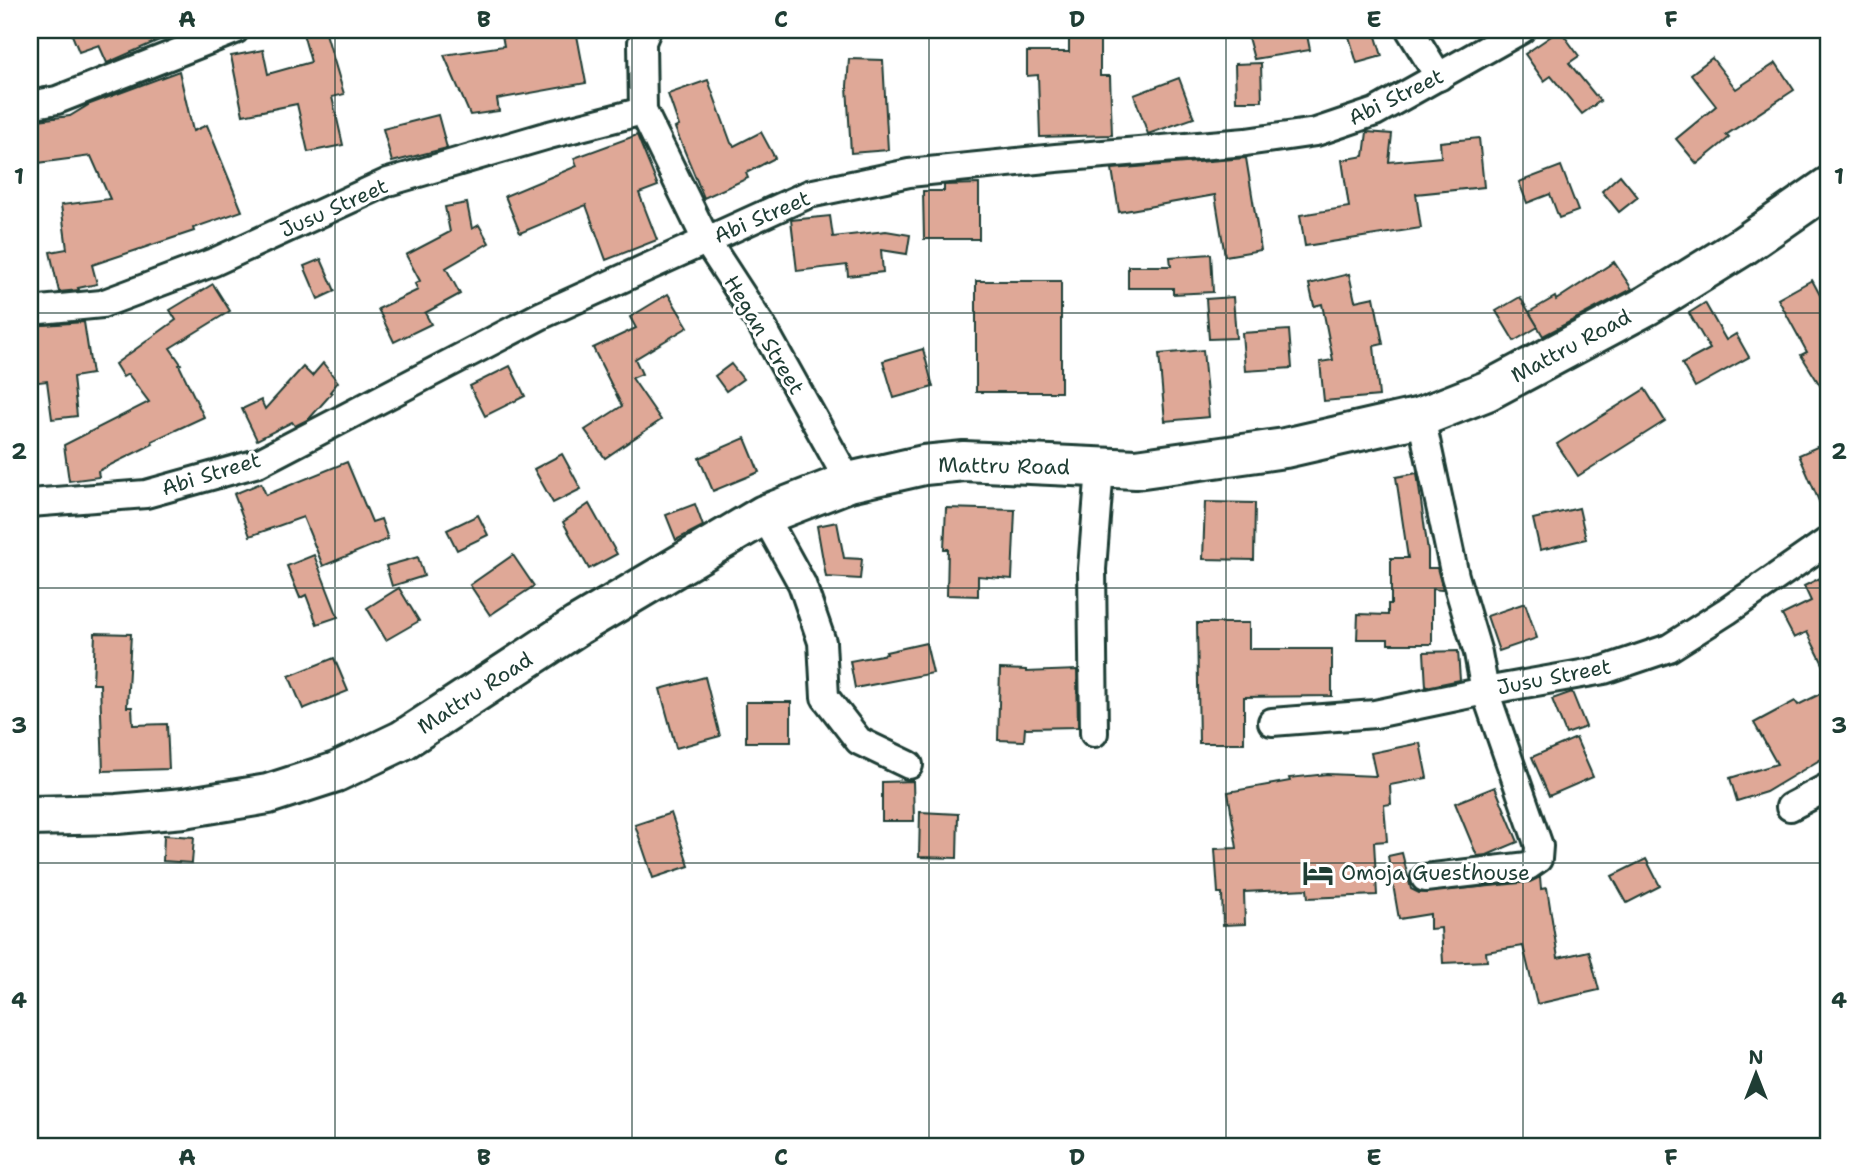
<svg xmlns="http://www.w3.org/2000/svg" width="1858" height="1176" font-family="'Shantell Sans',sans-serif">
	<rect width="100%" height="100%" fill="#fff"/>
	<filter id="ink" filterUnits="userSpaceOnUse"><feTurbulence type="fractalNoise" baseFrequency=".0143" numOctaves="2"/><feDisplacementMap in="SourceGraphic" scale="14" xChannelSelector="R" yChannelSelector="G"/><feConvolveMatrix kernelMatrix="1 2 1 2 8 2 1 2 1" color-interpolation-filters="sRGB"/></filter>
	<g filter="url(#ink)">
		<!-- building -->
		<g fill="#dfa897" stroke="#1f3d34" stroke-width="2">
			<polygon points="70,30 182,30 107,63 99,45 79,52"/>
			<polygon points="302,30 325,30 344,94 332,97 343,145 308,152 297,104 243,115 231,56 263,50 268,74 311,62"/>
			<polygon points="501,30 576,30 586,83 497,99 499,111 470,115 444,55 504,46"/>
			<polygon points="1069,30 1100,30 1100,76 1110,76 1112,135 1040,137 1038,75 1027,76 1027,52 1069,52"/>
			<polygon points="1246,30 1306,30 1310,50 1254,59"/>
			<polygon points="1347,30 1374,30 1382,56 1357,63"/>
			<polygon points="1560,30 1579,56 1569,63 1600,101 1582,114 1551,76 1544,81 1525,54"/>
			<polygon points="1712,58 1736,89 1776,63 1794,90 1726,135 1729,138 1697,164 1676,139 1716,106 1691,74"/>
			<polygon points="849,59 883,60 888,150 851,153 847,86"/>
			<polygon points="1261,63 1262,101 1236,101 1235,64"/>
			<polygon points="179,71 193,131 207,125 242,211 193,228 194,231 92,265 97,284 78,288 79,290 59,292 50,252 67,249 61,205 110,199 91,156 30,164 30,121 70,116 90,104"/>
			<polygon points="1179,78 1194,118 1148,134 1134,95"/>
			<polygon points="708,80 731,143 734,146 761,132 775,158 746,173 748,178 704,198 675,128 679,126 668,94"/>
			<polygon points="438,115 447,148 392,162 383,129"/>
			<polygon points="1367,132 1392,134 1389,162 1441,157 1440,142 1479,138 1484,187 1416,194 1421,228 1305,246 1300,215 1349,207 1342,160 1364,156"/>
			<polygon points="637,135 658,186 639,193 657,240 606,260 586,205 520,233 505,196 577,166 574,158"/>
			<polygon points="1246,158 1261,250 1225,256 1215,195 1119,212 1112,169"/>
			<polygon points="1561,166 1578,211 1559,218 1550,194 1527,203 1519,182"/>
			<polygon points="1620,175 1638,197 1619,212 1602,191"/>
			<polygon points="979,184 979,239 924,239 923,191 944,191 944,185"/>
			<polygon points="467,203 472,229 479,225 489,243 446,268 460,294 425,313 431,324 394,342 378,309 418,290 415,284 420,281 406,255 450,232 445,207"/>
			<polygon points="830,216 833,237 886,231 910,235 907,254 881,250 883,272 848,276 847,265 797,271 791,220"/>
			<polygon points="1211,254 1213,292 1173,294 1173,288 1128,288 1128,266 1171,266 1170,257"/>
			<polygon points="321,259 335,291 318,299 304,266"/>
			<polygon points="1614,262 1632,289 1543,336 1529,312 1555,297 1556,300"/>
			<polygon points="1349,274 1355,301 1374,297 1383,344 1374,346 1379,396 1324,401 1320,362 1333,360 1322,304 1314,306 1309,284"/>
			<polygon points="1812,280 1828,310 1828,398 1801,355 1807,352 1778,299"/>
			<rect x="976" y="281" width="85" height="111"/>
			<polygon points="213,284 230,311 170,348 181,364 179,365 204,417 152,441 153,444 98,471 99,477 69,481 64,445 149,402 128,374 123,377 115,364 176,320 170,310"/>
			<polygon points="668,294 688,327 635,359 642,374 632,378 661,420 605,458 585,430 622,406 593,348 636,328 630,317"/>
			<polygon points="1233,297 1236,338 1209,339 1206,299"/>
			<polygon points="1520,297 1538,327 1514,341 1496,311"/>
			<polygon points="1705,303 1726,340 1736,334 1749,357 1695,387 1682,364 1710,349 1689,313"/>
			<polygon points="84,322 92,374 73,377 77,416 52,419 47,381 30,383 30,326"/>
			<polygon points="1289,330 1292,368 1245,371 1242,333"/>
			<polygon points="923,349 933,387 894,398 883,361"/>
			<polygon points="1203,350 1209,417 1165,421 1159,354"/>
			<polygon points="323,363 338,382 330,392 332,393 309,419 295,426 292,422 257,440 242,409 261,400 265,409 303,367 312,376"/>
			<polygon points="731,364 743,379 726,391 715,376"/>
			<polygon points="510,366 525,396 485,416 470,386"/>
			<polygon points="1645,389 1665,421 1578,476 1557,444"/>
			<polygon points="745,438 759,472 713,491 699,458"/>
			<polygon points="1828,442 1828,522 1799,455"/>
			<polygon points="562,454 581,489 553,503 534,469"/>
			<polygon points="347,462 372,522 381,519 388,539 323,566 303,517 250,536 234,494 261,483 266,495"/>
			<polygon points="1417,473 1428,551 1428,568 1437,568 1443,590 1432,589 1432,644 1388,644 1388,639 1357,639 1358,614 1388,615 1388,604 1391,604 1391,558 1408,558 1396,477"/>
			<polygon points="1205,502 1255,503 1254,560 1203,559"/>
			<polygon points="589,504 617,554 589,569 563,522"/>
			<polygon points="695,504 703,526 676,540 666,515"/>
			<polygon points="946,508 1015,510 1012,579 978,576 978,596 947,595 948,549 944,549"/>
			<polygon points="1579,508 1586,539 1540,550 1533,519"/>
			<polygon points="478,515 488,535 457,550 447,530"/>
			<polygon points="837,522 844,558 862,559 860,579 826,577 817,526"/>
			<polygon points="314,555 338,617 317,624 306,595 300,598 287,566"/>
			<polygon points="513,555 534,586 490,615 470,585"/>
			<polygon points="418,557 424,576 392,586 386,566"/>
			<polygon points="1828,574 1828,674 1807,632 1794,638 1782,615 1811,601 1804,586"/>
			<polygon points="399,588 419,621 386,640 367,608"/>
			<polygon points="1525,603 1537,638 1499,651 1487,616"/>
			<polygon points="1197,623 1249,623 1249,649 1332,649 1332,696 1244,697 1244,743 1199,743"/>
			<polygon points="95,633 131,634 127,707 132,707 133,725 167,724 169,769 103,771 100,684 93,684"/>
			<polygon points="926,643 933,673 855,688 850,661 887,654 886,652"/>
			<polygon points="1458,651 1460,680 1426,687 1424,652"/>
			<polygon points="334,658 348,691 303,709 289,676"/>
			<polygon points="1000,669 1026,670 1026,672 1077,670 1078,727 1025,728 1024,741 998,740"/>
			<polygon points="705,677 720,736 676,748 660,689"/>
			<polygon points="1828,690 1828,755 1766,792 1737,801 1730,778 1777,764 1754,723 1795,701 1798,705"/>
			<polygon points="1572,692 1586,727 1566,734 1552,699"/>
			<rect x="746" y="702" width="45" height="40"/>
			<polygon points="1576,738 1593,777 1549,796 1532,757"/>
			<polygon points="1420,743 1427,778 1390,785 1391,804 1384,805 1387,841 1374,842 1377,895 1308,898 1307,889 1244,892 1245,924 1223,925 1222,893 1218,893 1215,849 1237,848 1228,792 1290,781 1289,778 1327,774 1376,776 1371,753"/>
			<polygon points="913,781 914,821 882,821 882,782"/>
			<polygon points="1495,787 1518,842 1487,855 1477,856 1455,803"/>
			<polygon points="920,812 958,814 957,858 919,857"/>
			<polygon points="671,813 689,866 653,878 635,825"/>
			<polygon points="164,835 194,837 192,863 163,861"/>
			<polygon points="1402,853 1411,889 1419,893 1530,882 1540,877 1541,889 1547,888 1558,958 1589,951 1599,990 1537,1004 1523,946 1486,952 1487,961 1443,963 1441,928 1430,929 1430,914 1399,919 1388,856"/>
			<polygon points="1646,859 1660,886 1627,903 1612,876"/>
		</g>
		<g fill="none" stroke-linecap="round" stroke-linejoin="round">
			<!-- street casing -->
			<g stroke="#1f3d34" stroke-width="32">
				<g id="street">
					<polyline points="647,30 642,42 643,111 706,240 762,326 849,482"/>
					<polyline points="1410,30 1439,77"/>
					<polyline points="30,105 57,100 235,30"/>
					<polyline points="30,311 102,304 214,262 388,182 549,135 643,111"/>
					<polyline points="1421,417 1455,576 1478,653 1485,691 1604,670 1669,648 1727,611 1828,541"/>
					<polyline points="30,503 146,494 258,463 542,315 809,194 909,173 1056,158 1246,142 1316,132 1375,112 1521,30"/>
					<polyline points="764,515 802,584 822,642 825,697 859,741 909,765"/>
					<polyline points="1272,722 1375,714 1485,691 1539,846 1538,859 1528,866 1425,878"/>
					<polyline points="1094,733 1092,569 1100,468"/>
					<polyline points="1790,807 1828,787"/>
				</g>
			</g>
			<!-- secondary casing -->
			<g stroke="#1f3d34" stroke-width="44">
				<polyline id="secondary" points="30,816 117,814 184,808 268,794 336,772 403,740 577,626 764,515 849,482 924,465 964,461 1136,469 1285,448 1421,417 1487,391 1646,306 1743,246 1828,187"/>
			</g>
			<!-- street -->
			<use href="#street" stroke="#fff" stroke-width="26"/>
			<!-- secondary -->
			<use href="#secondary" stroke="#fff" stroke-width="38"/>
		</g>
	</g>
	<!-- grid -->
	<path fill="none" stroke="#1f3d34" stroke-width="2" stroke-opacity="0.55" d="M335 30V1146M632 30V1146M929 30V1146M1226 30V1146M1523 30V1146M30 313H1828M30 588H1828M30 863H1828"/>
	<!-- icons -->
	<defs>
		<g id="hotel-bare" transform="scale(2.415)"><path d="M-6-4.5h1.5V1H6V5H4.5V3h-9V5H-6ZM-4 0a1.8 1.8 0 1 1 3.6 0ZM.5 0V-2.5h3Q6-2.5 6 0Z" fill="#1f3d34" stroke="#fff" stroke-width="2.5" paint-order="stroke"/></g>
	</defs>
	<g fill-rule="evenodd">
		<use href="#hotel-bare" x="1318" y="873"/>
	</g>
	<g text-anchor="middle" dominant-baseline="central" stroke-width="6" stroke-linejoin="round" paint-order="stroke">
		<!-- street labels -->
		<g font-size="21" fill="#1f3d34" stroke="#fff">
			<text transform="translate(1396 97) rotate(-26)">Abi Street</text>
			<text transform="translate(334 208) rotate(-24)">Jusu Street</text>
			<text transform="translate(762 217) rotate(-23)">Abi Street</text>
			<text transform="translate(764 335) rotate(59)">Hegan Street</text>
			<text transform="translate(1571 346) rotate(-28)">Mattru Road</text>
			<text transform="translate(1004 466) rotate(1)">Mattru Road</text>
			<text transform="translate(211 474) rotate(-17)">Abi Street</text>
			<text transform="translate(1554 677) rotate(-11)">Jusu Street</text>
			<text transform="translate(475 693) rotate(-33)">Mattru Road</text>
		</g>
		<!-- poi labels -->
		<g font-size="21" fill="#1f3d34" stroke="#fff" text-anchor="start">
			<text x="1341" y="873">Omoja Guesthouse</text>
		</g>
	</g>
	<!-- margin -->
	<rect width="1858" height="1176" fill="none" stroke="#fff" stroke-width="77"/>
	<!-- north arrow -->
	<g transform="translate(1756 1074)" stroke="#ffffff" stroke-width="5" paint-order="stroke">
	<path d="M0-5L12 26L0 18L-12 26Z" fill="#1f3d34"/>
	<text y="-10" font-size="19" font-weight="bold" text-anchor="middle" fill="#1f3d34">N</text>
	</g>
	<rect x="38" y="38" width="1782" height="1100" fill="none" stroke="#1f3d34" stroke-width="2.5"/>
	<g font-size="23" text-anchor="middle" font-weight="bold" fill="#1f3d34">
		<text x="187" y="27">A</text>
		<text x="484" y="27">B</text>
		<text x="781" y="27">C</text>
		<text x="1077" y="27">D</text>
		<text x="1374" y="27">E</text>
		<text x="1671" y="27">F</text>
		<text x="19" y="184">1</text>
		<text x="1839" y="184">1</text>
		<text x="19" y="459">2</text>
		<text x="1839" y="459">2</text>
		<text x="19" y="733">3</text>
		<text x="1839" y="733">3</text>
		<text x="19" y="1008">4</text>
		<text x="1839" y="1008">4</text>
		<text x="187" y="1165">A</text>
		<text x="484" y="1165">B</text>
		<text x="781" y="1165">C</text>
		<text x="1077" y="1165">D</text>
		<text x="1374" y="1165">E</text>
		<text x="1671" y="1165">F</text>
	</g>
</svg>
